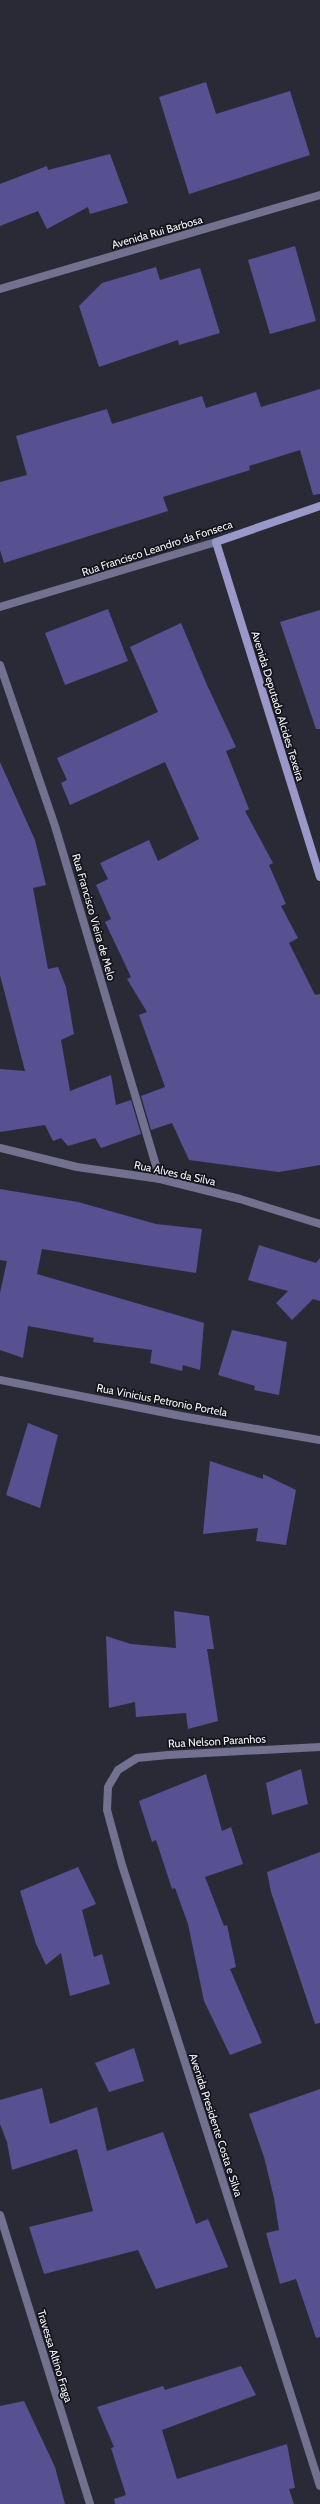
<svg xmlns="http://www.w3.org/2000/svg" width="320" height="2504" font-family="Cabin,sans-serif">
	<rect width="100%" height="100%" fill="#2a2a37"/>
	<!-- building -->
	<g fill="#575091">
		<polygon points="206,82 216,114 290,91 310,155 189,194 159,97"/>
		<polygon points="110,154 128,203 90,214 88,207 47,229 38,211 0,226 0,184 47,166 48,170"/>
		<polygon points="295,246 316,321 270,334 248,260"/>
		<polygon points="156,267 160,280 200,268 220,333 179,345 178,340 99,367 79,306 102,283"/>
		<polygon points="320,389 320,494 313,495 300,450 249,466 250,470 163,497 168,511 4,563 0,550 0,482 27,475 16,436 107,409 112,424 202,396 206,408 256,392 261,407"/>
		<polygon points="108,609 128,661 65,685 45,633"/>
		<polygon points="320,610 320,729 316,729 280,622"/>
		<polygon points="181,623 207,685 236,747 226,751 249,809 245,811 273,863 269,865 286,904 281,906 298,938 289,943 315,995 320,994 320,1165 279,1172 189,1160 172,1123 151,1130 141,1096 165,1087 139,1015 147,1012 127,979 131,977 105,922 111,919 96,885 108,879 100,863 149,840 158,861 199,839 165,762 70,805 61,783 67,780 57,758 158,712 130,647"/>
		<polygon points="0,762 35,840 46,885 33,888 48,969 58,967 66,987 74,1034 61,1040 70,1091 111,1075 116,1105 131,1100 141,1134 101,1148 95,1138 68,1146 61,1138 53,1141 45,1125 0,1132 0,1069 25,1071 0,975"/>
		<polygon points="0,1189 78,1202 156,1224 202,1229 196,1273 42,1249 37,1274 204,1323 200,1370 183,1365 182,1371 150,1363 152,1350 93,1342 94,1338 28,1326 23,1358 0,1350 0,1293 7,1261 0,1260"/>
		<polygon points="259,1245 316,1263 320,1258 320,1301 313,1299 292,1320 276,1303 288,1291 248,1280"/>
		<polygon points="232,1330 287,1342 279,1395 254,1390 255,1386 218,1375"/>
		<polygon points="28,1423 58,1435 40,1508 6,1495"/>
		<polygon points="210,1461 263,1479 263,1474 296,1490 286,1545 256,1541 258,1528 203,1534"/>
		<polygon points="174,1611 209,1616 214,1649 207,1649 218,1721 188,1729 186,1713 136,1717 135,1702 109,1708 106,1636 131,1644 176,1648"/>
		<polygon points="301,1769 308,1804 272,1815 266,1783"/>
		<polygon points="206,1774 222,1831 231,1827 243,1864 205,1877 224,1926 227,1925 236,1967 230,1969 262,2043 230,2055 204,2001 188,1924 175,1888 172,1889 156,1840 152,1842 139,1801"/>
		<polygon points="320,1852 320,2023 315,2024 271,1892 267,1872"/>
		<polygon points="78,1867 96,1904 82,1910 94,1957 102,1954 110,1984 70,1996 61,1953 46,1965 36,1944 20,1891"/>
		<polygon points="134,2048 144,2081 109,2092 95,2063"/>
		<polygon points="42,2088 50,2124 97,2107 107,2151 163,2132 196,2224 208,2219 228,2267 156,2289 138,2250 44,2274 29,2227 93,2211 77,2149 12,2170 7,2142 0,2124 0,2100"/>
		<polygon points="320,2089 320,2337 316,2338 296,2279 280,2284 266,2233 279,2230 274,2198 264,2157 249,2114"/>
		<polygon points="241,2366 256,2395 162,2430 177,2479 287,2444 295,2488 289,2489 294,2504 115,2504 114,2499 126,2495 111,2448 114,2447 97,2407 163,2386 165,2390"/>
		<polygon points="24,2401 55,2467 65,2504 0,2504 0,2406"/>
	</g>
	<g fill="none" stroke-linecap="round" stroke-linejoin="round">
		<!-- minor -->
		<g stroke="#72718f" stroke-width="8">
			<polyline points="0,289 320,195"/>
			<polyline points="0,607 216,542"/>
			<polyline points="0,665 55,826 160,1179"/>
			<polyline points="0,1148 77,1167 160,1179 240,1199 320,1224"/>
			<polyline points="0,1380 181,1416 320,1440"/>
			<polyline points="320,1747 168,1755 137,1758 118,1770 108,1787 107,1810 122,1865 320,2486"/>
			<polyline points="0,2215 90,2504"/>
		</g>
		<!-- secondary -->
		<polyline stroke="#9a98c9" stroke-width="8" points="320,506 216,542 320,877"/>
	</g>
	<g text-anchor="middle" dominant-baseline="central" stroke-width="3.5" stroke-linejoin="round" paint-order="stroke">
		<!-- street labels -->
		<g font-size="11" fill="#f3f3fb" stroke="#131319">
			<text transform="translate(157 232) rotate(-16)">Avenida Rui Barbosa</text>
			<text transform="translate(157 548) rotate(-18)">Rua Francisco Leandro da Fonseca</text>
			<text transform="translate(278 706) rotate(73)">Avenida Deputado Alcides Texeira</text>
			<text transform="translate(94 917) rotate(74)">Rua Francisco Vieira de Melo</text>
			<text transform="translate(175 1173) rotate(12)">Rua Alves da Silva</text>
			<text transform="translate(162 1400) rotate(11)">Rua Vinicius Petronio Portela</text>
			<text transform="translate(217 1741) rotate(-3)">Rua Nelson Paranhos</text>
			<text transform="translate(216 2125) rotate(72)">Avenida Presidente Costa e Silva</text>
			<text transform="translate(55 2356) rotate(73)">Travessa Altino Fraga</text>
		</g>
	</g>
</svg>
